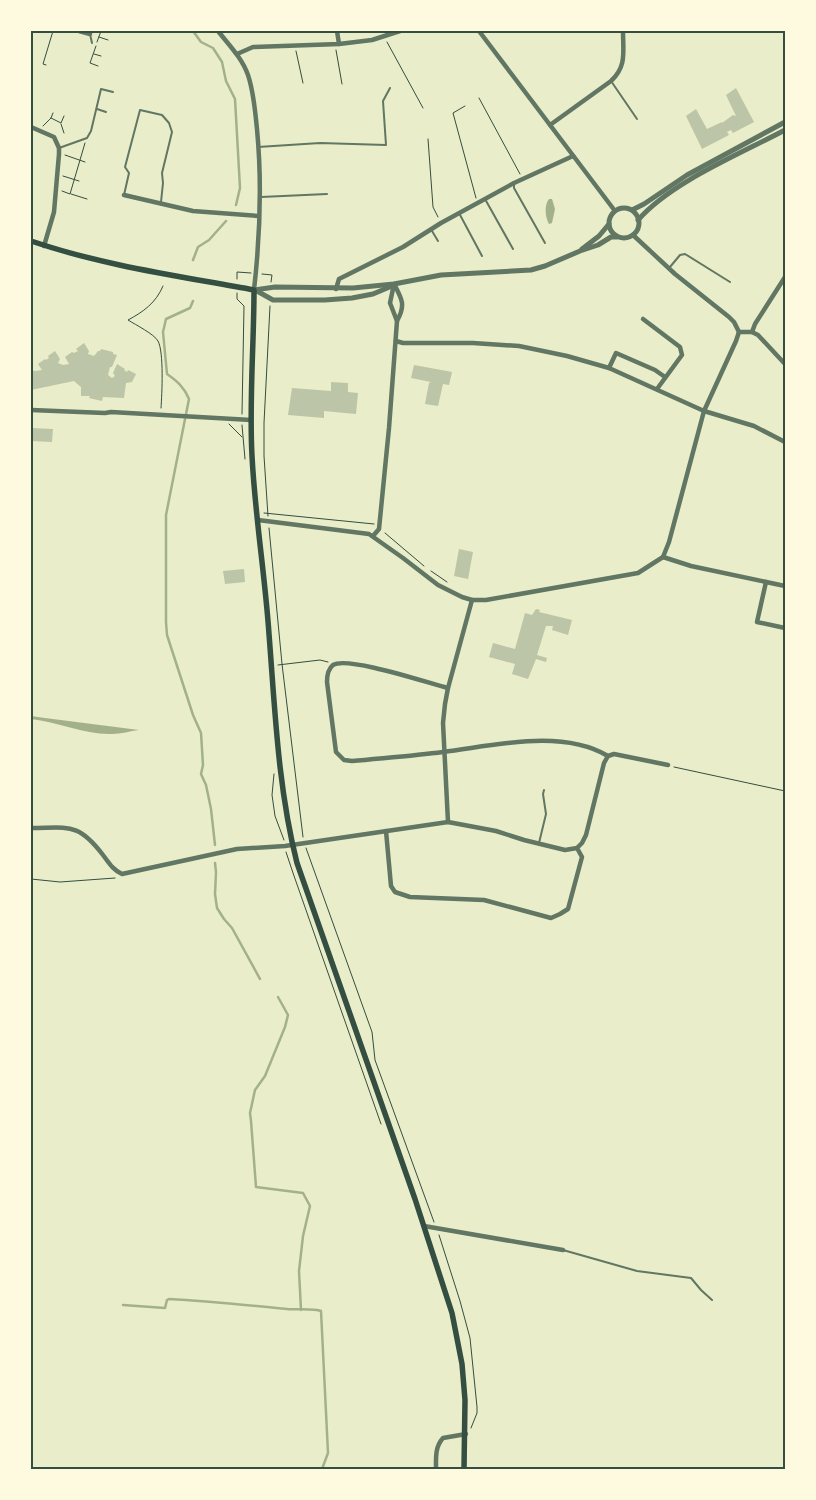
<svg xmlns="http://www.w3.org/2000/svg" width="816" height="1500" font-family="Quicksand,sans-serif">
	<rect width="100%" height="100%" fill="#e9edc9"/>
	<!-- water -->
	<g fill="#a3b18a">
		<path d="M549 199H552L555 209 552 223 549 224C545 217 544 205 549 199Z"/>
		<path d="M31 716 45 718 139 730C130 731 121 734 112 734 85 735 58 722 31 719Z"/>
	</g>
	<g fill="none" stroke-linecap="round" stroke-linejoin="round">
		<!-- stream -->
		<g stroke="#a3b18a" stroke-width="2.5">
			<polyline points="193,31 201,42 213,48 222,62 226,81 235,99 240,188 236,205"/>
			<polyline points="193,260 198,247 209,240 226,221"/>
			<path d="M193 301 190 308 166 319 163 332 167 374C177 381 184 387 189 399L166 515V622L167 635 193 715 201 733 203 765 201 774 206 785 211 809 215 845"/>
			<polyline points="215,863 216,872 215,894 217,908 224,919 232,928 260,979"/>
			<polyline points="278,997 288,1015 285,1027 265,1076 255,1090 250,1113 251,1121 256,1187 303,1193 310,1206 303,1236 299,1271 301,1310"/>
			<path d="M123 1305 165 1308 167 1300 169 1299C208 1301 247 1305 287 1309 296 1310 314 1308 321 1311L328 1453 322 1469"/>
		</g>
	</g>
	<!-- building -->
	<g fill="#bcc5a7">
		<polygon points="736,88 754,122 733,133 731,130 727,132 729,135 702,149 686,116 696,109 707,129 722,122 722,123 733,115 736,116 726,95"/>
		<polygon points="84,343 89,351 88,354 94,356 98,351 100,351 101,349 113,352 113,354 117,355 112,367 110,367 108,375 112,378 115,376 113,373 117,364 125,369 124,370 127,372 128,370 136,374 132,382 126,383 124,398 103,397 102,401 89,398 90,396 81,396 81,387 74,381 31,390 31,370 35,371 42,370 38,364 45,359 46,360 49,358 48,356 55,351 60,359 58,363 63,365 69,364 65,357 72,352 74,353 78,351 76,349"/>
		<polygon points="414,365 452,372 449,385 443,384 438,406 425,404 429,383 431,382 411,378"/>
		<polygon points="331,382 348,383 348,392 358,393 356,414 324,411 324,418 288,415 292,388 331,391"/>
		<polygon points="31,428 53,429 52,442 31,441"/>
		<polygon points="459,549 473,552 468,579 454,576"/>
		<polygon points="244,569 245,582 225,584 223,571"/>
		<polygon points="536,609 540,610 539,612 572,620 568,635 552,630 553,626 546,626 537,655 547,658 546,662 536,659 528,679 512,674 515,664 489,657 493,643 515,649 525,613 532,615"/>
	</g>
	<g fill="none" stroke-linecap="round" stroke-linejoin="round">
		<!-- path -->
		<g stroke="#344e41" stroke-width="1">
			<polyline points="99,37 108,40"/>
			<polyline points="97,42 101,31"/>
			<polyline points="387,42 423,108"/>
			<polyline points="96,46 90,63 98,66"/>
			<polyline points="336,50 342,84"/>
			<polyline points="296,51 303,83"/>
			<polyline points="94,54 101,56"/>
			<polyline points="46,65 43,64 53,31"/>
			<polyline points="479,98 520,174"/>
			<polyline points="465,106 453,113 476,198"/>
			<polyline points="51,118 61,123 64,116"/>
			<polyline points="61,124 64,133"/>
			<polyline points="43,126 51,118 53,113"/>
			<polyline points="428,139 433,207 438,217"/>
			<polyline points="65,155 85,162"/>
			<polyline points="63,176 79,181"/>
			<polyline points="62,191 70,194 85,143"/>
			<polyline points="71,194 87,199"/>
			<polyline points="262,274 272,275 271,282"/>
			<polyline points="237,279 237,272 251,273"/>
			<polyline points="237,293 237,299 244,306 242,414"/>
			<path d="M161 408C162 394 164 352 158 341 154 334 136 325 128 320 143 312 156 303 163 286"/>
			<polyline points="229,424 242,437"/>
			<polyline points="242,425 245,459"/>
			<polyline points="264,513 374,524"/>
			<polyline points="268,516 264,456 264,423 270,306"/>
			<polyline points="269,528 282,664 303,837"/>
			<polyline points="385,533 424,566"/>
			<polyline points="431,571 447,582"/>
			<polyline points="278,665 320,660 328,662"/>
			<polyline points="674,767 785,791"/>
			<polyline points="274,774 272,795 275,816 284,840"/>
			<polyline points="306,848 372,1032 375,1060 434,1222"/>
			<polyline points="286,852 293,873 381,1124"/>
			<polyline points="31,879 60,882 115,878"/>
			<polyline points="439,1235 460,1301 470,1338 477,1407 477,1413 471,1428"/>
		</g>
		<!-- service -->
		<g stroke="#617663" stroke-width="2">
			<polyline points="92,43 90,34 93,31"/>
			<polyline points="611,81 637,119"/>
			<polyline points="97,109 106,112"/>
			<polyline points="258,147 320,143 386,145 383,101 390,88"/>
			<polyline points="59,148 87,138 91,131 101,89 113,92"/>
			<polyline points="514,183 514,188 545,243"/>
			<polyline points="124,195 129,173 125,167 140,110 162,115 169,123 172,132 162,173 163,183 161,202"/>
			<polyline points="261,197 327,194"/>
			<polyline points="485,199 513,249"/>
			<polyline points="459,213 482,256"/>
			<polyline points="432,231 438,241"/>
			<polyline points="670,267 680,255 685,254 730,282"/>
			<polyline points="539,843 546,814 543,794 544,790"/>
			<polyline points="563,1250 637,1271 691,1278 701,1290 712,1300"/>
		</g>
		<!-- minor -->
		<g stroke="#617663" stroke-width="4.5">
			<polyline points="79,31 90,34"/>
			<path d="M218 31C229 45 242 58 248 75 254 93 255 111 257 129 262 182 260 237 254 290"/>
			<polyline points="337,31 339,44"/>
			<polyline points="479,31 615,211"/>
			<polyline points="237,54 253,47 339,44 372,40 400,31"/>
			<path d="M550 125 611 81C627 66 623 52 623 31"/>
			<polyline points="31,127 54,137 59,148 59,154 54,212 44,246"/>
			<polyline points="124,195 193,211 258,216"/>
			<polyline points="633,235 675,274 729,317 734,322 739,332"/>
			<polyline points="394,284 390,303 397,321"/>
			<polyline points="336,289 339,279 403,247 441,223 514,183 573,156"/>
			<polyline points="643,319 680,347 682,355 657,389"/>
			<polyline points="739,332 752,332 758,335 785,364"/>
			<polyline points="752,332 755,324 785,277"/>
			<polyline points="396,341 403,343 473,343 519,346 567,356 609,368 704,411 754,426 785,442"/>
			<polyline points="609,368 616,353 655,370 665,377"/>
			<polyline points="31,410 105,413 111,412 251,420"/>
			<polyline points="258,520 369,534 403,558 438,585 462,597 472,600 486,600 638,573 663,557 669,542 704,411 736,341 739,332"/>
			<path d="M373 536 379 529 389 428 397 321C406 305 402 299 394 284"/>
			<polyline points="663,557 691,566 785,586"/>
			<polyline points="766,582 757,622 785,628"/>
			<path d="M448 688C428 683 348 656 333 665 328 669 327 676 327 682L336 752 344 760 352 761C382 758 413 756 443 752 493 746 561 728 608 756L614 754 668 765"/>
			<polyline points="448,822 443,723 445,704 448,688 472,600"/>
			<path d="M31 828C69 828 78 822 103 855 109 863 113 870 122 874L237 849 285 846 448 822 496 831 524 840 565 850 577 848 582 843 586 835 604 763 608 756"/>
			<polyline points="386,831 391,886 395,892 410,897 484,900 551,918 560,914 568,909 582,857 577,848"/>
			<polyline points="424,1226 563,1250"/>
			<path d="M436 1469C436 1457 435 1447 443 1438L466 1434"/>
		</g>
		<!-- tertiary -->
		<g stroke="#617663" stroke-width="5">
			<circle cx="624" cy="223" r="15"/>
			<polyline points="632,210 644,204 687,175 785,122"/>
			<path d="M638 220C671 182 740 154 785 130"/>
			<polyline points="582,249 599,236 609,224"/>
			<polyline points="254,290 275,287 353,288 394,284 441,275 531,270 545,266 580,251 598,245 611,237 617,237"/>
			<polyline points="255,290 273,300 325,300 352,298 373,294 392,286"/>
		</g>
		<!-- secondary -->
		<path stroke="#344e41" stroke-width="5.5" d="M31 241C105 266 179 276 254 290 254 345 249 401 252 456 255 516 265 575 269 634 275 710 278 788 297 863L415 1199 452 1313 462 1364 465 1400 464 1469"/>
	</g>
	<!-- border -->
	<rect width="816" height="1500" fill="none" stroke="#fefae0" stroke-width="65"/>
	<rect x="32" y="32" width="752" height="1436" fill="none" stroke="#344e41" stroke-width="2"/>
</svg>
